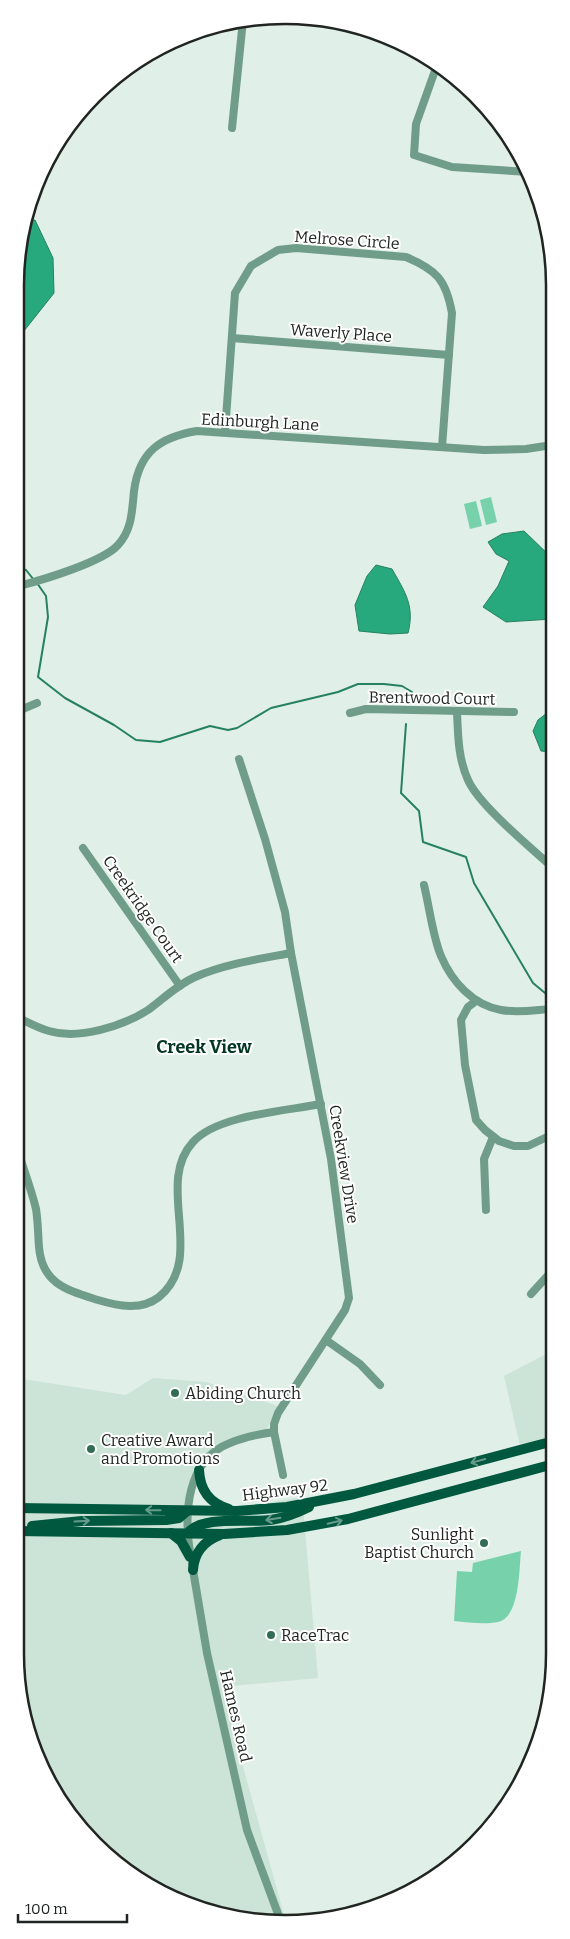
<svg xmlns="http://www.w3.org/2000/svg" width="570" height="1939" font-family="Bitter,serif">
	<rect width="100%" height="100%" fill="#e0efe7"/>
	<!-- built -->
	<g fill="#cce3d8">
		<polygon points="551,1350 550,1437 520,1446 504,1376 548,1353"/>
		<polygon points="16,1378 126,1395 153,1378 206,1382 278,1406 265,1433 232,1441 206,1457 184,1516 302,1497 318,1678 221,1687 286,1922 267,1923 166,1896 82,1832 35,1757 15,1654"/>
	</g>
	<!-- green -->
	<g fill="#77d2ac">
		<polygon points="491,497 497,522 486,525 480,500"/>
		<polygon points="476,501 482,526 470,529 464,504"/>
		<path d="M521 1551C519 1570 520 1617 498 1622 484 1625 467 1622 454 1621L457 1571 472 1572 473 1563Z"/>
	</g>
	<!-- water -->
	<g fill="#27a97d" stroke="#258162">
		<polygon points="35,220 53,258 54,293 20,336 20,233 25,221"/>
		<polygon points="524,531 552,558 552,619 506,622 483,607 498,586 509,561 496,554 488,542 502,534"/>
		<path d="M376 565 392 569C405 592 415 606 408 633L390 634 359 631 355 605 367 576Z"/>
		<polygon points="552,709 552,752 541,751 533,731 538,720"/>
	</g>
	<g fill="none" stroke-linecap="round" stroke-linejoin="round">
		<!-- stream -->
		<g stroke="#258162" stroke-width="2">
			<polyline points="19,568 26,570 34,580"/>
			<polyline points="37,583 46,596 48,617 38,677 65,698 114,725 136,740 160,742 210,726 228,730 237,728 271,708 338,692 358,684 384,684 402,686 412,692 413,695"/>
			<polyline points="406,724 401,793 419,811 423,842 466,857 474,883 533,983 551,998"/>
		</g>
		<!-- minor -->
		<g stroke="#709d89" stroke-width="8">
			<polyline points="437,65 416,124 414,155 452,167 529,172"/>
			<polyline points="232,128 243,20"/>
			<polyline points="232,338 449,355"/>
			<path d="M225 432 235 293 251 266 278 250 296 248 406 257C437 270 446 280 452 313L442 447"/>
			<path d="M19 586C42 580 103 562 118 545 132 530 132 511 134 491 139 452 160 437 197 431L484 450 526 449 552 445"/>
			<polyline points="18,711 37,703"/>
			<path d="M457 711C458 735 458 758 468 780 479 805 530 847 552 867"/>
			<polyline points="350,713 366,709 514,712"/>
			<polyline points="239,759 265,839 285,912 291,953 331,1159 349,1298 345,1310 278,1413 274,1424 274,1432 283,1475"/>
			<polyline points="83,848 180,986"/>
			<path d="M424 885C429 905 433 938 441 956 452 982 473 1005 501 1010 517 1013 535 1010 551 1009"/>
			<polyline points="476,1001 468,1007 461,1020 465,1065 476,1120 485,1130 499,1141 514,1146 528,1146 547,1137"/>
			<path d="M17 1017C27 1022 38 1028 49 1031 79 1040 123 1026 148 1010 163 999 177 985 195 977 225 964 259 959 291 953"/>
			<path d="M17 1148C23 1168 31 1188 36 1209 38 1221 38 1234 39 1247 42 1284 67 1290 98 1300 118 1306 141 1311 159 1297 207 1258 154 1184 193 1142 217 1115 286 1111 321 1104"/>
			<polyline points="486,1210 484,1159 493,1137"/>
			<polyline points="531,1294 551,1272"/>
			<polyline points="326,1340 360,1364 380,1385"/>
			<path d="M190 1553C184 1514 186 1460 230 1443 244 1437 259 1434 274 1432"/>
			<polyline points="192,1564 207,1653 247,1830 281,1922"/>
		</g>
		<!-- major -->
		<g stroke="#00583e" stroke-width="10">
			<path d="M199 1470C200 1490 209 1503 229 1509"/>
			<polyline points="16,1508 237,1511 287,1507 354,1494 550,1442"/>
			<polyline points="32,1526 82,1521 166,1520 179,1518 187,1511"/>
			<polyline points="15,1531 224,1534 287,1530 348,1519 550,1465"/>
			<polyline points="171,1533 181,1541 190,1557"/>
			<path d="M188 1533C202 1515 249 1523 271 1520 284 1518 297 1513 309 1507"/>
			<path d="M193 1570C194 1553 204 1541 220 1535"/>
		</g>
	</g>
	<!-- one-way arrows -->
	<defs><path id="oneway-shaft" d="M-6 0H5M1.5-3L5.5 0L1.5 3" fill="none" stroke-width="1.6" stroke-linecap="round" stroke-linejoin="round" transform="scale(1.25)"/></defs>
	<g stroke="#669b8b">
		<use href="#oneway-shaft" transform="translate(478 1461) rotate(165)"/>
		<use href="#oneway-shaft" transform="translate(153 1510) rotate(-179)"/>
		<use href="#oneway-shaft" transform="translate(273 1519) rotate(171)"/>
		<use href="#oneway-shaft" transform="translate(82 1521) rotate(-3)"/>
		<use href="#oneway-shaft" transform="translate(335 1522) rotate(-13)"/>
	</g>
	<!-- markers -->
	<g fill="#336c55" stroke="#fff" stroke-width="2">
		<circle cx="175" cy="1393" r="5"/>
		<circle cx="91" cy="1449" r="5"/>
		<circle cx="484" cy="1543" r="5"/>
		<circle cx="271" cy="1635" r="5"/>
	</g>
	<g text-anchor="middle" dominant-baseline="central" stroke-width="4" stroke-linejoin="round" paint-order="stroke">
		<!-- street labels -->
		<g font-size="16" fill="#202522" stroke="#fff">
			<text transform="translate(347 240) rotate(4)">Melrose Circle</text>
			<text transform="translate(341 333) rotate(4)">Waverly Place</text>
			<text transform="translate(260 422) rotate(3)">Edinburgh Lane</text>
			<text transform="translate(432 698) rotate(1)">Brentwood Court</text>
			<text transform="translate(143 909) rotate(55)">Creekridge Court</text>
			<text transform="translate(344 1164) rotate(81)">Creekview Drive</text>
			<text transform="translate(285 1490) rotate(-7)">Highway 92</text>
			<text transform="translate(236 1716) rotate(77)">Hames Road</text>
		</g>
		<!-- poi labels -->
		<g font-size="16" fill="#202522" stroke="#fff" text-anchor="start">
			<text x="185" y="1393">Abiding Church</text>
			<text x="101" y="1440">Creative Award<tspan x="101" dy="18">and Promotions</tspan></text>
			<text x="474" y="1534" text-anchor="end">Sunlight<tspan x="474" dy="18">Baptist Church</tspan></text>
			<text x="281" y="1635">RaceTrac</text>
		</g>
		<!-- neighbourhood labels -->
		<g font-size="18" font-weight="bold" fill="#033625" stroke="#fff">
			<text x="204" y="1047">Creek View</text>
		</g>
	</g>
	<!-- crop -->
	<path d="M0 0H570V1939H0ZM285 24H285A261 261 0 0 1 546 285V1654A261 261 0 0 1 285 1915H285A261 261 0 0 1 24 1654V285A261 261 0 0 1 285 24Z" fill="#fff" fill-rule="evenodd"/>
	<path fill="none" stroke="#202522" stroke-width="2.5" d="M285 24H285A261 261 0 0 1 546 285V1654A261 261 0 0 1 285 1915H285A261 261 0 0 1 24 1654V285A261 261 0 0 1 285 24Z"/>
	<!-- scale -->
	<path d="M18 1914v8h109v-8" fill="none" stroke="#202522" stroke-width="2.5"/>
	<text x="25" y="1914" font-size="15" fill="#202522" stroke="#ffffff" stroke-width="4" paint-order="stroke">100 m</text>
</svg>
